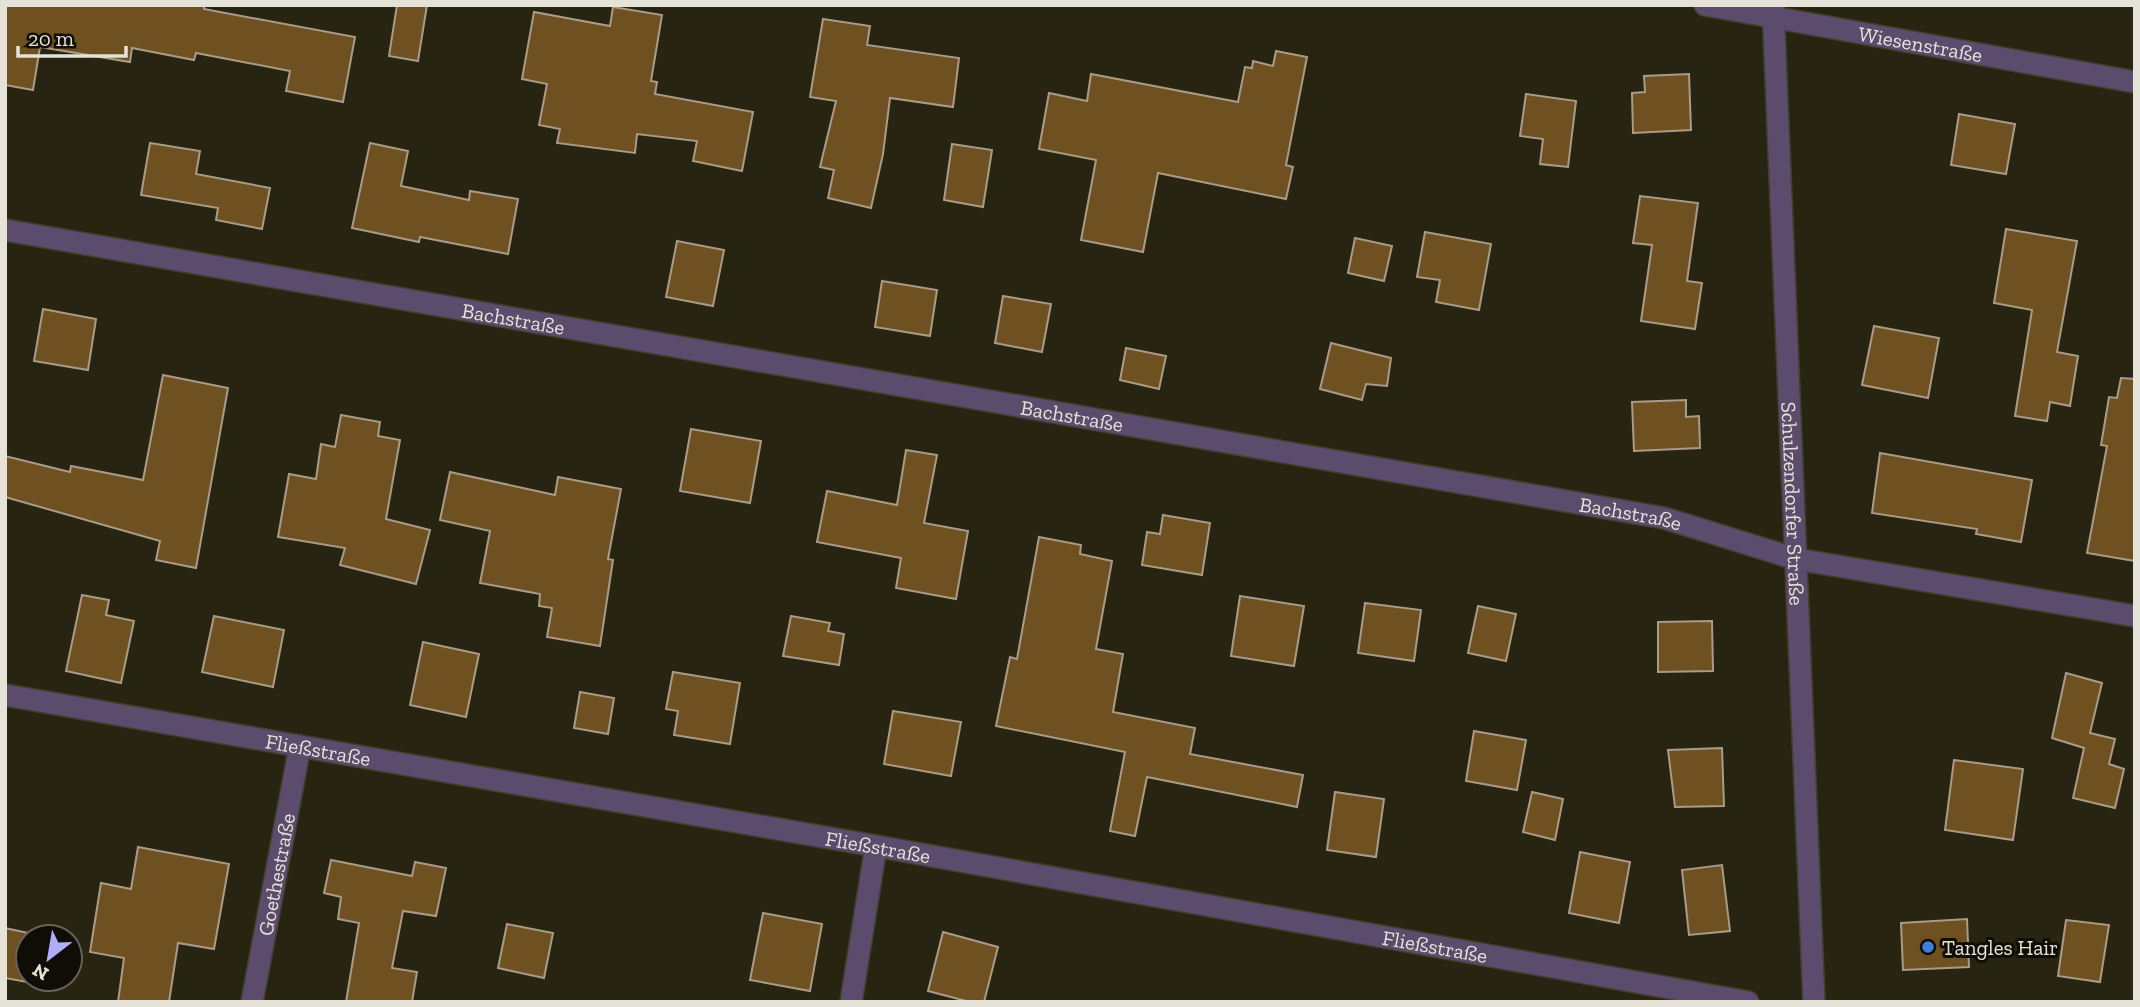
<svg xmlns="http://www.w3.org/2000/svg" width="2140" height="1007" font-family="'Zilla Slab',serif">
	<rect width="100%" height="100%" fill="#282412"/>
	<!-- building -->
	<g fill="#6f5021" stroke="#a99b88" stroke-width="2">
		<polygon points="5,5 205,5 204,9 355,37 343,102 286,91 290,71 196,53 194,60 132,48 130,62 40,47 33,90 5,85"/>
		<polygon points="397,5 427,5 418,61 389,56"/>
		<polygon points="613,7 662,15 651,81 657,82 655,94 753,112 742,171 693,161 697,141 637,134 635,153 557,143 560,129 539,125 547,84 522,79 534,12 610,26"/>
		<polygon points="823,19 870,26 867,45 959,58 953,107 890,98 883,154 871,208 828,198 834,170 820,167 836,101 810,97"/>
		<polygon points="1276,51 1307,57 1286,165 1293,167 1286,199 1158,173 1143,252 1081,240 1096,160 1039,149 1049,93 1087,101 1091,74 1238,102 1245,67 1252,68 1253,61 1273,66"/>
		<polygon points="1689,74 1691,130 1633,133 1632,93 1645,92 1644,76"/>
		<polygon points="1526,94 1576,101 1568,167 1540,164 1543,139 1520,136"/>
		<polygon points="1959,114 2015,124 2006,174 1951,165"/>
		<polygon points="150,143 200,151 196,174 270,188 262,229 216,220 218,208 141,195"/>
		<polygon points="370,143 408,151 401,186 469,200 470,191 518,199 508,254 420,237 419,242 352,228"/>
		<polygon points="952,144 992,150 983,207 944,200"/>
		<polygon points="1640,196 1698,203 1687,281 1702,283 1695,329 1641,321 1652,245 1633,243"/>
		<polygon points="2006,229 2077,241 2057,352 2078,356 2070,406 2050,402 2047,421 2015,416 2032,310 1994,303"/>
		<polygon points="1425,232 1491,244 1479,310 1436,302 1440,280 1417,277"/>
		<polygon points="1355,238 1392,246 1384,281 1348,273"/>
		<polygon points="677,241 724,250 713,306 666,297"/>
		<polygon points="882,281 937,290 930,336 875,327"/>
		<polygon points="1003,296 1051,304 1042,352 995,343"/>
		<polygon points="43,309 96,319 88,370 34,361"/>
		<polygon points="1874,326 1939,338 1928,398 1862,385"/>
		<polygon points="1331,343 1391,358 1387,386 1366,384 1362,400 1320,389"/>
		<polygon points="1126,348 1166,356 1159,389 1120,380"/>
		<polygon points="163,375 228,388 196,568 156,560 160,541 5,497 5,456 70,472 71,466 143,480"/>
		<polygon points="2121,378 2135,379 2135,561 2087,553 2107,446 2101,445 2109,397 2117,398"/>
		<polygon points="1686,400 1686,417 1699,416 1700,448 1634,451 1632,402"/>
		<polygon points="341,415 380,422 378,436 400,440 386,519 430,530 416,584 340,565 345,548 278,537 289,474 316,479 321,444 335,447"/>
		<polygon points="691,429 761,441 750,503 680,491"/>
		<polygon points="906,450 937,455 924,523 968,531 956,599 896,588 901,558 817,542 827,491 897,505"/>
		<polygon points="1880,453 2032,480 2021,542 1976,534 1977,529 1872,513"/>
		<polygon points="450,472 555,495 558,477 621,489 608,559 613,560 600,646 547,637 552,608 539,606 540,594 480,583 490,531 440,520"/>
		<polygon points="1163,515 1210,523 1202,575 1142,565 1147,532 1160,534"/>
		<polygon points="1039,537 1081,545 1080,554 1112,561 1096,649 1123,654 1113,712 1195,728 1190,754 1303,775 1297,807 1147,777 1135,836 1110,831 1125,752 996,726 1010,657 1017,659"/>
		<polygon points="82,595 109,600 106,615 134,621 121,683 66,671"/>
		<polygon points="1240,596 1304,606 1294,666 1231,656"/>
		<polygon points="1365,603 1421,610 1414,661 1358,653"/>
		<polygon points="1478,606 1516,614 1506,661 1468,653"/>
		<polygon points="214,616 284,630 273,687 202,672"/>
		<polygon points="791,616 830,623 828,631 844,634 839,665 783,656"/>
		<polygon points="1712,621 1713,671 1658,672 1658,622"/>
		<polygon points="423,642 479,654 466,717 410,705"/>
		<polygon points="673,672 740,683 730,744 674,735 678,711 666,709"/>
		<polygon points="2066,673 2102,683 2090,733 2115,739 2109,764 2124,769 2115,808 2073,798 2084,748 2052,738"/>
		<polygon points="580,692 614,698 608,734 574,728"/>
		<polygon points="893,711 961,722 951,776 884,764"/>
		<polygon points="1474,731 1526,740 1517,790 1466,781"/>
		<polygon points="1722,748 1724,806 1675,807 1668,750"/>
		<polygon points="1954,760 2023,769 2013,840 1945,830"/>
		<polygon points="1335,792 1384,799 1376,857 1327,850"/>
		<polygon points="1532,792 1563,799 1555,840 1523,832"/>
		<polygon points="138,847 229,864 214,949 178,943 169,1002 118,1002 124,958 90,952 101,883 131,889"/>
		<polygon points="1580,852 1630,862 1619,923 1569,913"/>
		<polygon points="331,860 412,876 415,862 446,868 436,916 403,911 392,968 417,972 412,1002 346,1002 359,923 338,919 341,897 324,893"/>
		<polygon points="1722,865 1730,931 1689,935 1682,870"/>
		<polygon points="763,913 822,924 810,991 750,980"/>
		<polygon points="1967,919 1969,967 1903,970 1901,923"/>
		<polygon points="2066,920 2109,925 2100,982 2058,976"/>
		<polygon points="507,924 553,933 544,978 498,968"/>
		<polygon points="5,928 42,936 28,937 28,979 34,979 33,983 5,978"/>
		<polygon points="943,932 998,947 984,1002 970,1002 928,991"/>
	</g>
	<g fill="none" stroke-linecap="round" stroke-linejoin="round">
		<!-- street casing -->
		<g stroke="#423f2e" stroke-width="24">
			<g id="street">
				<path id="s1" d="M1705 5 2135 82"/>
				<path id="s2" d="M1773 5 1814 1002"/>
				<path id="s3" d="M5 230 1664 518 1796 559 2135 616"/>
				<path id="s4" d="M5 695 876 846 1748 1002"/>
				<path id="s5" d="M252 1002 300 746"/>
				<polyline points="851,1002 876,846"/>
			</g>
		</g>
		<!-- street -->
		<use href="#street" stroke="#5b4b6c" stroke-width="21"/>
	</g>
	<!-- markers -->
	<circle fill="#3f7fe0" stroke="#0f0d06" stroke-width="2.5" cx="1928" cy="947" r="7"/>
	<g text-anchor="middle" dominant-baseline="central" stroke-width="6" stroke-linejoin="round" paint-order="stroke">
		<!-- street labels -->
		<g font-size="21" fill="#e5e2d7" stroke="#0f0d06">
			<text stroke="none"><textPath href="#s1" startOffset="219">Wiesenstraße</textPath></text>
			<text stroke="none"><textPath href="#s3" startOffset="516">Bachstraße</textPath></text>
			<text stroke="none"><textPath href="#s3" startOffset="1083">Bachstraße</textPath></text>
			<text stroke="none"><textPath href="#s2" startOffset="499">Schulzendorfer Straße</textPath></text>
			<text stroke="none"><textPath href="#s3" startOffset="1650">Bachstraße</textPath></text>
			<text stroke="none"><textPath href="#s4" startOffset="318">Fließstraße</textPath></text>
			<text stroke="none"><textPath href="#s4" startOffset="886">Fließstraße</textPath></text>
			<text stroke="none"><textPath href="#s5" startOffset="130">Goethestraße</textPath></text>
			<text stroke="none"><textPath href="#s4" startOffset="1452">Fließstraße</textPath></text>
		</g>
		<!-- poi labels -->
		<g font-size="21" fill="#e5e2d7" stroke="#0f0d06" text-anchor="start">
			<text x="1942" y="947">Tangles Hair</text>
		</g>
	</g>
	<!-- border -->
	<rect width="2140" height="1007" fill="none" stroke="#e5e2d7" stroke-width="14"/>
	<!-- north arrow -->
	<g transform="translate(49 958) rotate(211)"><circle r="33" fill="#0f0d06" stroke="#65625a" stroke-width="2"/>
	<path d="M0-5L12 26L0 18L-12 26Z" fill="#b3acf9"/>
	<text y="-10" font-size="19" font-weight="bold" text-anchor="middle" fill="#e5e2d7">N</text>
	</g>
	<!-- scale -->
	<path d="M18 46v10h108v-10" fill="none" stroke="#e5e2d7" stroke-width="3.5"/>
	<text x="28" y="46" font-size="21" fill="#e5e2d7" stroke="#0f0d06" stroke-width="5" paint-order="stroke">20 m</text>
</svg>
